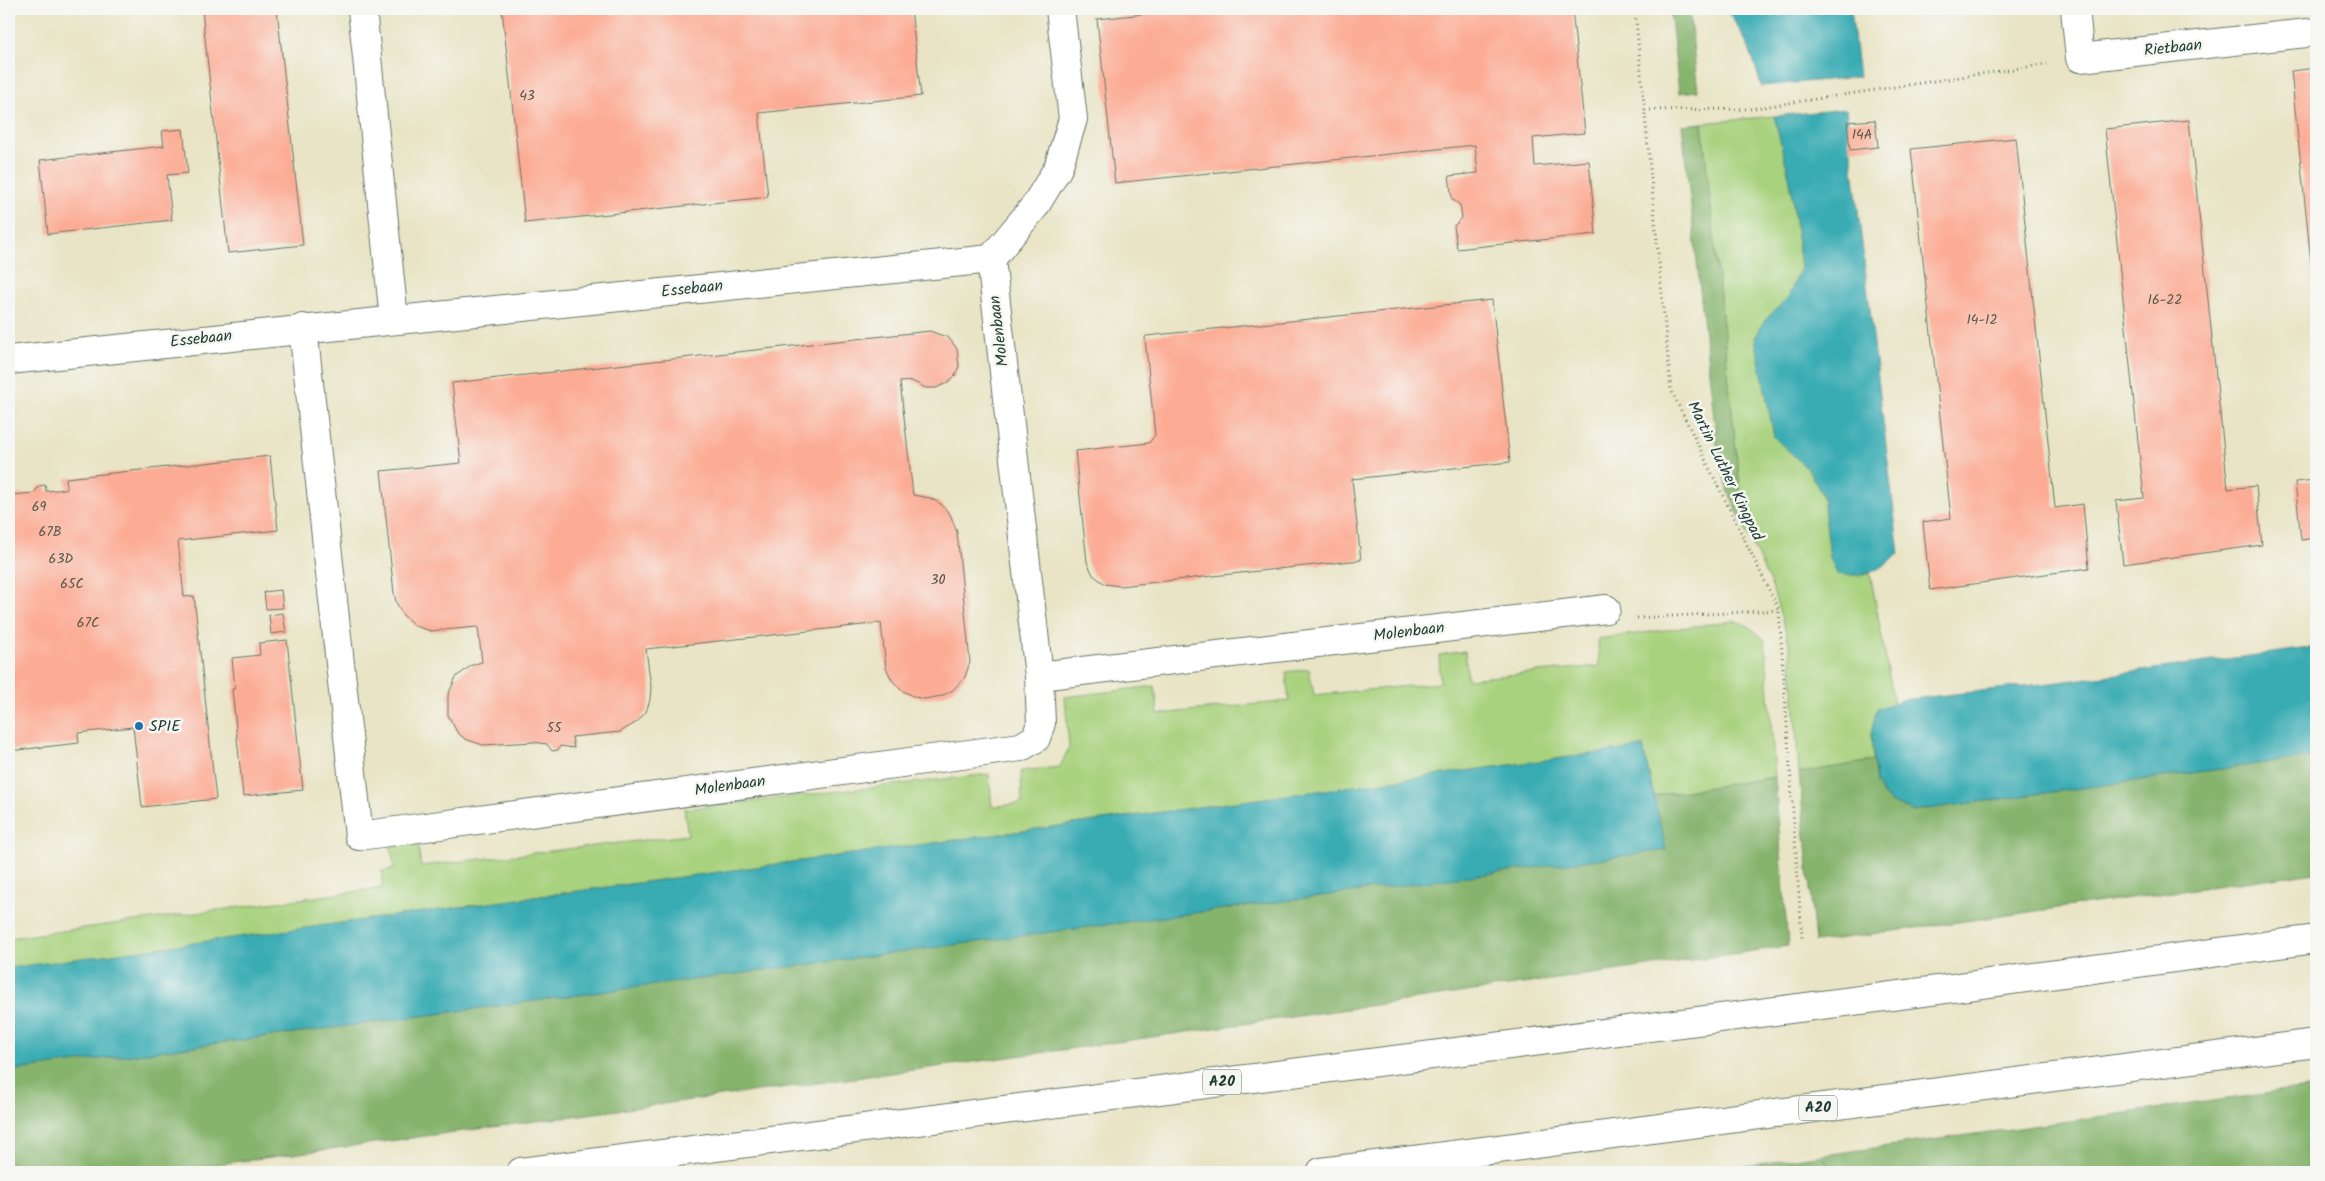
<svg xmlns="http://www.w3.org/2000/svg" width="2325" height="1181" font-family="Kalam,sans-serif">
	<rect width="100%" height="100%" fill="#f6f6f2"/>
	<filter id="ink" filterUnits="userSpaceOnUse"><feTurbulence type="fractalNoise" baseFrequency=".02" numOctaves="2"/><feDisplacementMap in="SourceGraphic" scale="10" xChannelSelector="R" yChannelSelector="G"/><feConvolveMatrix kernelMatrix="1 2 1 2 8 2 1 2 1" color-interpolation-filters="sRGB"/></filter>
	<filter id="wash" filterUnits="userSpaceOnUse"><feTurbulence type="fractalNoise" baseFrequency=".0096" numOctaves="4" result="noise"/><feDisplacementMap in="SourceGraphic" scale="20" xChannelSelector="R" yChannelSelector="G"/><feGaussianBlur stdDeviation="1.12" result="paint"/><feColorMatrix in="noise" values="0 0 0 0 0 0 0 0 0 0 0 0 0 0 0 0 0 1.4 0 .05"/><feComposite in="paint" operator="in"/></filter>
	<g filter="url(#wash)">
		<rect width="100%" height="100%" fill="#e9e4c5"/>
		<!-- green -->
		<g fill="#a9d27e" stroke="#648859">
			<polygon points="1774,116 1790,180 1801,268 1788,298 1765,320 1756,338 1774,437 1808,469 1823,496 1830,557 1859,577 1870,573 1894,703 1877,710 1871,733 1873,761 1799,773 1790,646 1772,587 1744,527 1702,123"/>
			<polygon points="1733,621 1747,625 1765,640 1775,777 1654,796 1643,747 9,968 9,938 382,888 382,871 394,869 390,839 417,837 421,866 688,835 684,809 989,774 992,807 1022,803 1021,771 1060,767 1069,747 1065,697 1155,686 1158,714 1289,701 1286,672 1309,669 1314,695 1440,683 1439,655 1465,651 1468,679 1599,666 1598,639"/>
		</g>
		<!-- forest -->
		<g fill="#86b46d" stroke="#527850">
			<polygon points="1670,9 1689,9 1698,91 1679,93"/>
			<polygon points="1702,123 1744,527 1728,491 1718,454 1682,125"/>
			<path d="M2316 756V872L1815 942 1799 773 1873 761C1877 794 1882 799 1912 811Z"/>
			<polygon points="1775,777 1788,946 1061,1050 160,1172 9,1172 9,1071 1665,850 1654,796"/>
			<polygon points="2316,1087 2316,1172 1701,1172 2249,1096"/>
		</g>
		<!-- water -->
		<g fill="#39abb3" stroke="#2c7474">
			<path d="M1724 9H1851L1859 77 1761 86C1753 56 1745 32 1724 9Z"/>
			<path d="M1846 109 1899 554C1874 572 1870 578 1837 574L1830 557 1823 496 1808 469 1774 437 1755 338 1765 320 1788 298 1801 268 1790 180 1774 116Z"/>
			<polygon points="2316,647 2316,756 1912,811 1890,802 1876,784 1871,733 1877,709 1902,700 2059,682"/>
			<polygon points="1643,747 1666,850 9,1071 9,968"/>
		</g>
		<g id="blocks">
			<!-- building -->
			<g fill="#fcac94">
				<polygon points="210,9 277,9 303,245 228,253 202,10"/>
				<polygon points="502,9 911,9 921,96 759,113 768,197 525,223"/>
				<polygon points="1191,9 1572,9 1585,133 1533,138 1535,166 1589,161 1596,234 1457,249 1454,226 1462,218 1460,205 1452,199 1449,176 1478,173 1475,145 1115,183 1097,19"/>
				<polygon points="2316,68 2316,299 2315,299 2291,71"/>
				<polygon points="1875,120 1878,147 1850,150 1847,122"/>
				<polygon points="2189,120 2228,489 2256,486 2262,545 2123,564 2116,501 2144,498 2105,129"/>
				<polygon points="183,129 188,173 167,175 172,220 48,234 40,160 164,146 162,131"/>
				<polygon points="2016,138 2055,508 2083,504 2089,568 1930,590 1923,522 1951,518 1911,149"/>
				<polygon points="1492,300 1510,462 1352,479 1361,560 1120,586 1105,584 1093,575 1087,562 1075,451 1149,443 1155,435 1145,338 1146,336"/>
				<polygon points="930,331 949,338 957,349 959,366 955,376 947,383 936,388 926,388 912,381 900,382 913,495 930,498 941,504 950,514 957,532 970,662 965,677 953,690 942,696 924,699 915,697 901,690 892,680 886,668 881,623 646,649 651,687 650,700 646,712 637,722 620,732 572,737 574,748 560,746 558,750 552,751 547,744 533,742 483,745 465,739 457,732 448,715 448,695 456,677 472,665 482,662 478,627 431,631 415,626 402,614 396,602 394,593 381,471 461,463 452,383"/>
				<polygon points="270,456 278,530 178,541 184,597 194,596 216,799 142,807 133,727 78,733 79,743 9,751 9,479 12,495 34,493 39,486 45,485 46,491 67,489 66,478"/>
				<polygon points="2316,480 2316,538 2301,540 2295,482"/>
				<polygon points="281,590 283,608 266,609 264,592"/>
				<polygon points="283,613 286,632 271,634 269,615"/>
				<polygon points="287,640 303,790 243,796 232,689 235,689 232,658 260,655 259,643"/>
			</g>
		</g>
	</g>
	<g filter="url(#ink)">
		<use href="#blocks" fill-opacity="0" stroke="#667767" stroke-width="1"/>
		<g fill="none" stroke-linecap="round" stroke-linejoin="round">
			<!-- minor casing -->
			<g stroke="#667767" stroke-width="30">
				<g id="minor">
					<polyline points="362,9 394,319"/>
					<polyline points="2075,9 2080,58 2316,32"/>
					<polyline points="303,328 359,836 1021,747 1036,738 1041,723 1039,676 991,259 1035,206 1058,168 1073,119 1060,9"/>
					<polyline points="9,360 991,259"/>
					<polyline points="1039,676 1606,609"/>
				</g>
			</g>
			<!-- motorway casing -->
			<g stroke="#667767" stroke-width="30">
				<g id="motorway">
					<polyline points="521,1172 1923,992 2316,939"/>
					<polyline points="1321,1172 2316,1043"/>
				</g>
			</g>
			<!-- path -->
			<g stroke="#667767" stroke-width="3" stroke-dasharray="1 4" stroke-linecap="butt">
				<polyline points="1635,9 1671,390 1779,610 1802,939"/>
				<polyline points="1645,110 1749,109 2047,64"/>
				<polyline points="1637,618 1779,610"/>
				<polyline points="1825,1160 1826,1172"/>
			</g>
			<!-- minor -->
			<use href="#minor" stroke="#fff" stroke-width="28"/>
			<!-- motorway -->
			<use href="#motorway" stroke="#fff" stroke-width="28"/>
		</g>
	</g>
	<!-- markers -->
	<circle fill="#1f6fb2" stroke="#f6f6f2" stroke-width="2" cx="139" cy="726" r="5"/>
	<g text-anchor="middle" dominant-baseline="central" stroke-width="5" stroke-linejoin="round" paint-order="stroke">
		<!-- number labels -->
		<g font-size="14" fill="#56594c">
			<text x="527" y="96">43</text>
			<text x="1862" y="135">14A</text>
			<text x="2165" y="300">16-22</text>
			<text x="1982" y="320">14-12</text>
			<text x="39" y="507">69</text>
			<text x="50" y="532">67B</text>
			<text x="61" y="559">63D</text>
			<text x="938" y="580">30</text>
			<text x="72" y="584">65C</text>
			<text x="88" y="623">67C</text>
			<text x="554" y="728">55</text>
		</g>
		<!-- shield labels -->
		<g fill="#f6f6f2" stroke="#60746d" stroke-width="1">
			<rect x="1203" y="1069.5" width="38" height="25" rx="4"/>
			<rect x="1799" y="1095.5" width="38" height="25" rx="4"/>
		</g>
		<g font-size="15" font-weight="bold" fill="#1f3d34">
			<text x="1222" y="1082">A20</text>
			<text x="1818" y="1108">A20</text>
		</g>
		<!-- street labels -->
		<g font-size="16" fill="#1f3d34" stroke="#f6f6f2">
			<text transform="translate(2173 48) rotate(-6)">Rietbaan</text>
			<text transform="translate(692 289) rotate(-6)">Essebaan</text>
			<text transform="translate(999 331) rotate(-97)">Molenbaan</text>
			<text transform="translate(201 339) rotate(-6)">Essebaan</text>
			<text transform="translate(1725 471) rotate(64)">Martin Luther Kingpad</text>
			<text transform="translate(1409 632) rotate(-7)">Molenbaan</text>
			<text transform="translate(730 786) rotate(-8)">Molenbaan</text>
		</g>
		<!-- poi labels -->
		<g font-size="16" fill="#1f3d34" stroke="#f6f6f2" text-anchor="start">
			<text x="149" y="726">SPIE</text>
		</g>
	</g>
	<!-- margin -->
	<rect width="2325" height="1181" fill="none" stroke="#f6f6f2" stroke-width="30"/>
</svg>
